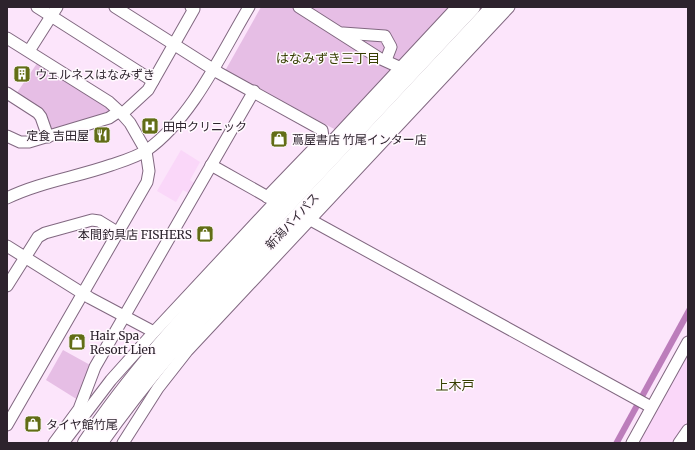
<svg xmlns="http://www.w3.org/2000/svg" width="695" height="450" font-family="Merriweather,'Noto Sans JP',serif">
	<rect width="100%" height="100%" fill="#fce5fb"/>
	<!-- built -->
	<g fill="#fad7f9">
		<polygon points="181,150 200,162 190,180 194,183 188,193 183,190 176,202 157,191"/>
		<polygon points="688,350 688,443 636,443"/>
	</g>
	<!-- green -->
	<g fill="#e6bee5">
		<polygon points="261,7 454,7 338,131 225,71"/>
		<polygon points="40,59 109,102 109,118 48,137 41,117 14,97"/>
		<polygon points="63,350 92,366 78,400 46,380"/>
	</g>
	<!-- water -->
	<polygon fill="#bc7dbb" points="688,306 688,319 620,443 613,443"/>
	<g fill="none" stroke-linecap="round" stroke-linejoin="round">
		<!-- minor casing -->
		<g stroke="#816880" stroke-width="13">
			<g id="minor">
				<polyline points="37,7 153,81"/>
				<polyline points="115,7 219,73 322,130 323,137 321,141 267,197"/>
				<polyline points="299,7 379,58 401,68"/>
				<polyline points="343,33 385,36 391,47 386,60"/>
				<polyline points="7,38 109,102 122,114 130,123 146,151 149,171 147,182 7,425"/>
				<polyline points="29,51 57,7"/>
				<polyline points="7,93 38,113 41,117 48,137"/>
				<polyline points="122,114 148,90 194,9 191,7"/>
				<polyline points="7,136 20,142 29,142 109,118 118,112"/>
				<polyline points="211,165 273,200"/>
				<path d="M7 198C40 182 77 177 111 165 123 161 137 157 147 150 192 118 221 54 249 7"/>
				<polyline points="307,218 651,407"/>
				<polyline points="7,246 90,298 154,332"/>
				<polyline points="7,286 38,237 45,233 92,220 99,221 117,232"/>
				<polyline points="54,443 79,409 95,367 254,91"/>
				<polyline points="63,443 111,380 154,332 457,7"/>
				<polyline points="123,443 158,388 187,351 509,7"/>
				<polyline points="632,443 688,342"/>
				<polyline points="679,443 688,430"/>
			</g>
		</g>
		<!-- highway casing -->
		<g stroke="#816880" stroke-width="18">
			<g id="highway">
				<path d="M86 443C135 369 196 305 256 240L267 226 472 7"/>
				<path d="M99 443C139 387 182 334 232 286L494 7"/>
			</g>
		</g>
		<!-- minor -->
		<use href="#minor" stroke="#fff" stroke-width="11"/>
		<!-- highway -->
		<use href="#highway" stroke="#fff" stroke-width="16"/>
	</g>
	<!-- icons -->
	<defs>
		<g id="building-square" transform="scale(0.9)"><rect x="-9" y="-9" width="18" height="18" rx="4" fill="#626d16" stroke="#fff9fe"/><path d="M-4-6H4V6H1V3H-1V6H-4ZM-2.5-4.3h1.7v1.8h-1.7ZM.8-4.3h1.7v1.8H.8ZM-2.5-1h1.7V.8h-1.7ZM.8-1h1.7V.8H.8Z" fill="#fff"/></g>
		<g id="hospital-square" transform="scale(0.9)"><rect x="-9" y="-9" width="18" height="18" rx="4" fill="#626d16" stroke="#fff9fe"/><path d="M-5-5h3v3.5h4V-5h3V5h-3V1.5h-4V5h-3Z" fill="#fff"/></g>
		<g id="restaurant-square" transform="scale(0.9)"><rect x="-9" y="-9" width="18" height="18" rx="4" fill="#626d16" stroke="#fff9fe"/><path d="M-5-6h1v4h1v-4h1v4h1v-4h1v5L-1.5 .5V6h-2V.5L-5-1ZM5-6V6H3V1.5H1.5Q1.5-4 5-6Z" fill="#fff"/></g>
		<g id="shop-square" transform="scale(0.9)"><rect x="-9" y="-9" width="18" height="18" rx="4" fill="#626d16" stroke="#fff9fe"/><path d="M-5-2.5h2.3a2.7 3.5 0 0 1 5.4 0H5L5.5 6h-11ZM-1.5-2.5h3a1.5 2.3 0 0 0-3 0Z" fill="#fff"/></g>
	</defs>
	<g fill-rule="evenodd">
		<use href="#building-square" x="22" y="74"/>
		<use href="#hospital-square" x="150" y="126"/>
		<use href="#restaurant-square" x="102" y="135"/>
		<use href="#shop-square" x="279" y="139"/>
		<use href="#shop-square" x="205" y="234"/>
		<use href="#shop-square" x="77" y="342"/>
		<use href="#shop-square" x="33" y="424"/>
	</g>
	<g text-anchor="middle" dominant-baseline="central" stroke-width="3" stroke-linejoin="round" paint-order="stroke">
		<!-- poi labels -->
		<g font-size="12" fill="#2d232d" stroke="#fff9fe" text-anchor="start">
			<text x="35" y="74">ウェルネスはなみずき</text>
			<text x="163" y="126">田中クリニック</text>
			<text x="89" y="135" text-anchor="end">定食 吉田屋</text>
			<text x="292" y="139">蔦屋書店 竹尾インター店</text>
			<text x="192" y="234" text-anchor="end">本間釣具店 FISHERS</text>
			<text x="90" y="335">Hair Spa<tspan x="90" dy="14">Resort Lien</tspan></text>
			<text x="46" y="424">タイヤ館竹尾</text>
		</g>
		<!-- street labels -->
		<g font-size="12" fill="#2d232d" stroke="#fff9fe">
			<text transform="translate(292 221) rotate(-47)">新潟バイパス</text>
		</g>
		<!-- neighbourhood labels -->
		<g font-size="13" fill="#363e00" stroke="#fff9fe">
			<text x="328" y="58">はなみずき三丁目</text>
			<text x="455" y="385">上木戸</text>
		</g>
	</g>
	<!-- border -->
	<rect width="695" height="450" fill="none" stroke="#2d232d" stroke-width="16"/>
</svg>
